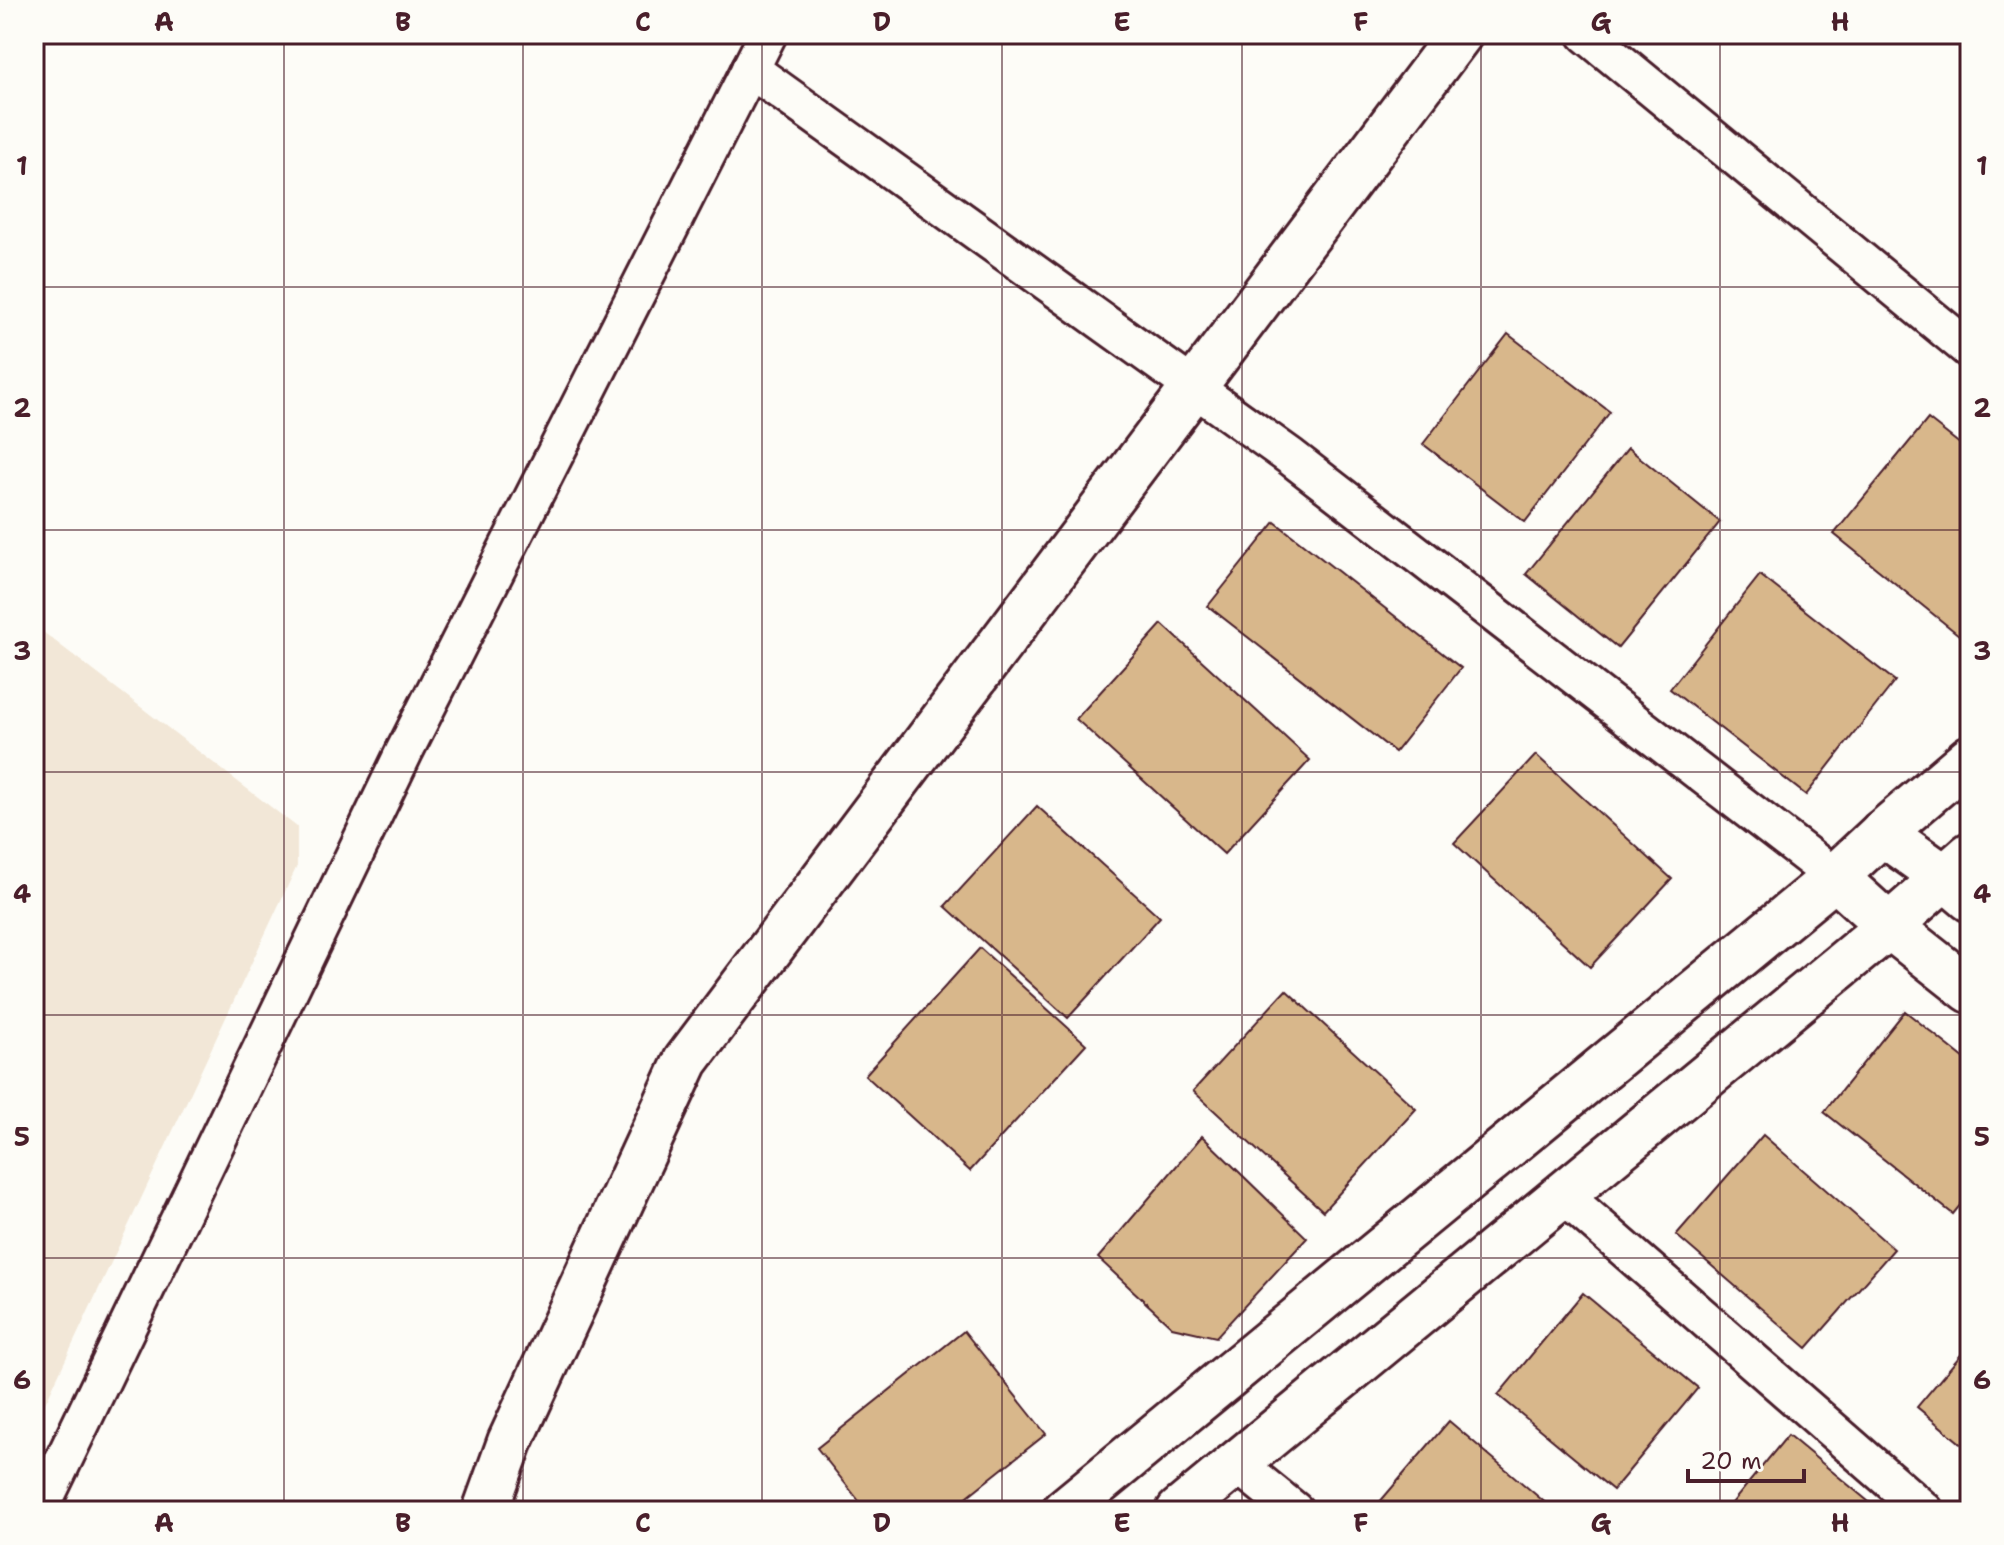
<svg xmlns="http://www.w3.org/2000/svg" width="2004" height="1545" font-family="'Shantell Sans',sans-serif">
	<rect width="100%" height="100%" fill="#fdfcf7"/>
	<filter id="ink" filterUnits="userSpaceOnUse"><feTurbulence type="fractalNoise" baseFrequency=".0125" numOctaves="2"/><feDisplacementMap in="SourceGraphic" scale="16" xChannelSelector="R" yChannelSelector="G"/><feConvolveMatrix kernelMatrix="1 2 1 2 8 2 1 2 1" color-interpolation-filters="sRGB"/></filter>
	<g filter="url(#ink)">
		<!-- built -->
		<polygon fill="#f2e7d7" points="34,625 297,827 297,866 34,1427"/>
		<!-- building -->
		<g fill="#d8b78b" stroke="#4a1f2b" stroke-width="2">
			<polygon points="1508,334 1610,412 1525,522 1423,444"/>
			<polygon points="1928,419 1970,452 1970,644 1834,534"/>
			<polygon points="1628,448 1720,522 1618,648 1526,574"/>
			<polygon points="1275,522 1461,668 1395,752 1208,606"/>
			<polygon points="1760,575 1895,681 1806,795 1670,689"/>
			<polygon points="1162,624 1310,760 1224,854 1076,719"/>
			<polygon points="1536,755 1672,879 1590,967 1454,843"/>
			<polygon points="1037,806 1160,917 1068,1018 945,906"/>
			<polygon points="980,948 1086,1044 970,1171 865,1075"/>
			<polygon points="1286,990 1416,1109 1323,1211 1193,1091"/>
			<polygon points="1905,1011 1970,1063 1970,1193 1953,1214 1824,1112"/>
			<polygon points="1763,1135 1894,1249 1807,1348 1676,1235"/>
			<polygon points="1202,1136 1307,1238 1216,1337 1172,1327 1098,1258"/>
			<polygon points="1583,1293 1698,1388 1613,1490 1498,1395"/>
			<polygon points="964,1331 1046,1434 949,1511 867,1511 817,1448"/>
			<polygon points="1970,1344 1970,1451 1917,1407"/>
			<polygon points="1449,1421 1555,1511 1372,1511"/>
			<polygon points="1788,1435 1880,1511 1742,1511 1732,1503"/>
		</g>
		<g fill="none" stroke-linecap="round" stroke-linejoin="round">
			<!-- street casing -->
			<g stroke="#4a1f2b" stroke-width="42">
				<g id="street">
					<polyline points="1586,34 1970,350"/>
					<polyline points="750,69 1291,457 1835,877"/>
					<polyline points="1563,1195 1925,1511"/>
					<polyline points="1237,1464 1295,1511"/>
					<polyline points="39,1511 404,752 768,34"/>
				</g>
			</g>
			<!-- secondary casing -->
			<g stroke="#4a1f2b" stroke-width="50">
				<g id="secondary">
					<polyline points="1882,833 1944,877 1970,899"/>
					<polyline points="1835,877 1889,926 1970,990"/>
					<polyline points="485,1511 510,1442 686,1061 1460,34"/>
					<polyline points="1064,1511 1835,877 1882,833 1970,758"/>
					<polyline points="1179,1511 1889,926 1970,855"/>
				</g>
			</g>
			<!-- street -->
			<use href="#street" stroke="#fdfcf7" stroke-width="36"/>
			<!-- secondary -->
			<use href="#secondary" stroke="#fdfcf7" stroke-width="44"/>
		</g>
	</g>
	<!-- grid -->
	<path fill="none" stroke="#4a1f2b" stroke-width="2" stroke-opacity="0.55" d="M284 34V1511M523 34V1511M762 34V1511M1002 34V1511M1242 34V1511M1481 34V1511M1720 34V1511M34 287H1970M34 530H1970M34 772H1970M34 1015H1970M34 1258H1970"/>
	<!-- margin -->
	<rect width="2004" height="1545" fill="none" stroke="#fdfcf7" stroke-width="88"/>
	<!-- scale -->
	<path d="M1688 1469v12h116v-12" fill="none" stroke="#4a1f2b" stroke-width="4"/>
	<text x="1700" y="1469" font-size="24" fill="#4a1f2b" stroke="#fdfcf7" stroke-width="6" paint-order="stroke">20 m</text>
	<rect x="44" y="44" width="1916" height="1457" fill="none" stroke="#4a1f2b" stroke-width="3"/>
	<g font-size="26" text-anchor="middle" font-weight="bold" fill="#4a1f2b">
		<text x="164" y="31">A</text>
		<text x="403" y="31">B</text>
		<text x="643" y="31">C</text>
		<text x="882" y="31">D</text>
		<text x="1122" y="31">E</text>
		<text x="1361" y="31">F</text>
		<text x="1601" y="31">G</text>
		<text x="1840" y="31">H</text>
		<text x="22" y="175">1</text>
		<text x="1982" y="175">1</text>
		<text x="22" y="417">2</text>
		<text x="1982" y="417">2</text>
		<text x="22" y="660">3</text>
		<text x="1982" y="660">3</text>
		<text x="22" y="903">4</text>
		<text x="1982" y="903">4</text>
		<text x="22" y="1146">5</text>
		<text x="1982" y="1146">5</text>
		<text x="22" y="1389">6</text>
		<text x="1982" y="1389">6</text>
		<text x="164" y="1532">A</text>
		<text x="403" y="1532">B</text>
		<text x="643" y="1532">C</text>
		<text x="882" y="1532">D</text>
		<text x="1122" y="1532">E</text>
		<text x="1361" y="1532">F</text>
		<text x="1601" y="1532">G</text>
		<text x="1840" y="1532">H</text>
	</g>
</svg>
